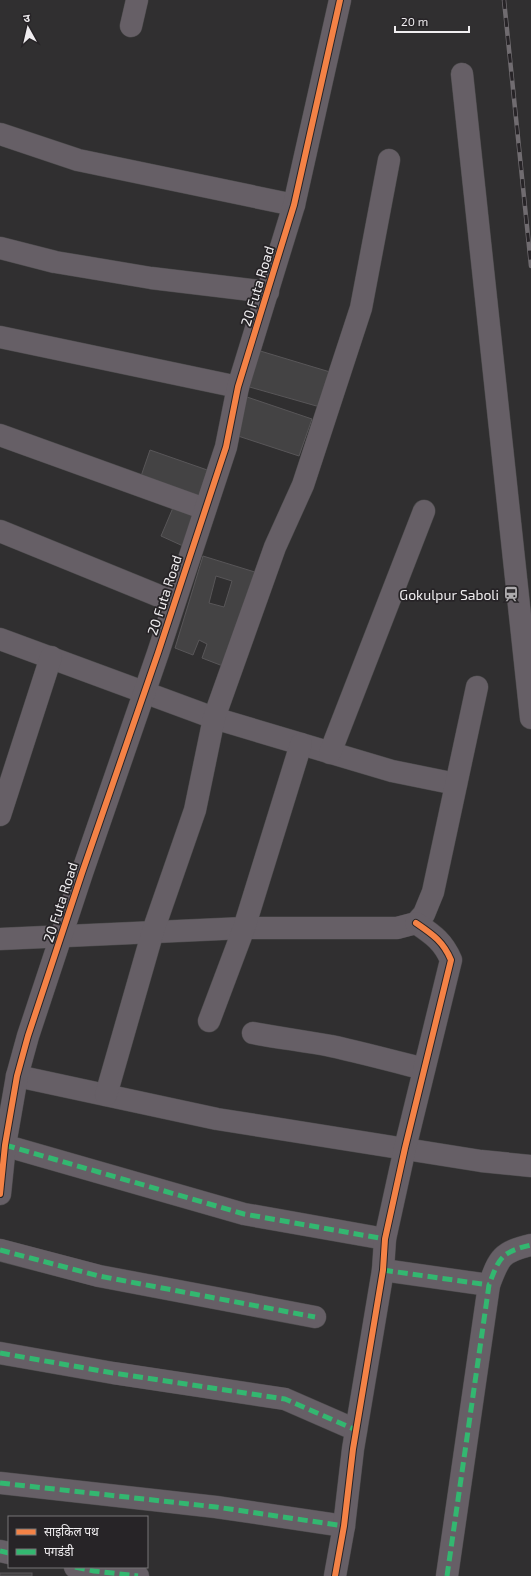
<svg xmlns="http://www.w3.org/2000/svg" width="531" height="1576" font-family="'Exo 2','Noto Sans Devanagari',sans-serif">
	<rect width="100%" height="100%" fill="#302f30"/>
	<!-- building -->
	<g fill="#444344" stroke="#585658" fill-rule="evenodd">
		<polygon points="257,350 330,372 320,407 246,386"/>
		<polygon points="247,397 312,419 299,456 235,435"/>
		<polygon points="150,450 213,472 202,504 139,482"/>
		<polygon points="175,503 198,512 183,546 161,536"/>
		<path d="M203 556 258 573 228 668 202 658 207 644 199 640 193 655 175 648ZM216 576 232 581 224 607 209 603Z"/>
		<rect x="0" y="1573" width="32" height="3"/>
	</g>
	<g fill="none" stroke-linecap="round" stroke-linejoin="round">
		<!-- minor casing -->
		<g stroke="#4b4a4b" stroke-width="23">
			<g id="minor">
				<polyline points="131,26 137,0"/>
				<polyline points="462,74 531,718"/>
				<polyline points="0,134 78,160 294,205"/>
				<polyline points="0,248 55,262 151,278 268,292"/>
				<polyline points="0,337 238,387"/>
				<polyline points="0,435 205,509"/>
				<polyline points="0,531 174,602"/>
				<polyline points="0,639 214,718 392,771 456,784"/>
				<polyline points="330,753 424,511"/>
				<polyline points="0,815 51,657"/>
				<polyline points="0,939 244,928 397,928 416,923 424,914 433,892 477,687"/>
				<polyline points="209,1021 244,928 301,744"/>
				<path d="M253 1033C279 1038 305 1041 331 1046 363 1053 393 1061 424 1069"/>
				<polyline points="17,1076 217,1119 481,1161 531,1166"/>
				<polyline points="106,1095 153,931 195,810 214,718 275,547 303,485 361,308 389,160"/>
				<polyline points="0,1144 244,1214 385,1239"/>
				<polyline points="0,1194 5,1145 17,1076 28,1036 82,873 158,653 226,447 238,387 294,205 340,0"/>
				<polyline points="0,1250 99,1276 315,1317"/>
				<polyline points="383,1270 489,1285"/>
				<polyline points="0,1353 113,1373 285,1399 356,1430"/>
				<polyline points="0,1483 216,1507 344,1526"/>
				<polyline points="0,1551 9,1553"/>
				<polyline points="75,1567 94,1571 138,1576"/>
				<path d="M335 1576 344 1526 353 1449 383 1270 385 1239 405 1148 451 960C443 941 432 934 416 923"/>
				<path d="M447 1576 489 1285C499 1258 501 1252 531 1245"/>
			</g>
		</g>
		<!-- minor -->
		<use href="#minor" stroke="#665f66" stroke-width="22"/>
		<!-- rail casing -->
		<g stroke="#706c70" stroke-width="4.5">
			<polyline id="rail" points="504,0 531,266"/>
		</g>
		<!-- rail -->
		<use href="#rail" stroke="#272427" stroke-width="3" stroke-dasharray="9" stroke-linecap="butt"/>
		<!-- quiet -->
		<g stroke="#33b770" stroke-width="5" stroke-dasharray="10 5" stroke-linecap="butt">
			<polyline points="5,1145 244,1214 385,1239"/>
			<polyline points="0,1250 99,1276 315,1317"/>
			<polyline points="383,1270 489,1285"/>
			<polyline points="0,1353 113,1373 285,1399 356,1430"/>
			<polyline points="0,1483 216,1507 344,1526"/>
			<polyline points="0,1551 9,1553"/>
			<polyline points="75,1567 94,1571 138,1576"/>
			<path d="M447 1576 489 1285C499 1258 501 1252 531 1245"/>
		</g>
		<!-- cycleway casing -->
		<g stroke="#272427" stroke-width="8">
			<g id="cycleway">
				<polyline points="0,1194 5,1145 17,1076 28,1036 82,873 158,653 226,447 238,387 294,205 340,0"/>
				<path d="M335 1576 344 1526 353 1449 383 1270 385 1239 405 1148 451 960C443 941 432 934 416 923"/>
			</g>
		</g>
		<!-- cycleway -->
		<use href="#cycleway" stroke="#f48246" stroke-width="6"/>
	</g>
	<!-- icons -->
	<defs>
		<g id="station-bare" transform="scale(1.2)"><path d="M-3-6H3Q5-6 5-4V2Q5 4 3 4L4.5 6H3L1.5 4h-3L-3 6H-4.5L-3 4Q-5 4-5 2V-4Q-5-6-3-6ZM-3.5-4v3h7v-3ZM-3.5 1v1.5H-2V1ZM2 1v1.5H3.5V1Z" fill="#adabad" stroke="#272427" stroke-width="2.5" paint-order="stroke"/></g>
	</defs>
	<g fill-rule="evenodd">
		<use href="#station-bare" x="511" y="594"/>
	</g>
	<g text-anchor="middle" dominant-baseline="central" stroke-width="3.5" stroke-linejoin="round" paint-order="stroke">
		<!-- street labels -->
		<g font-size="14" fill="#f0eef0" stroke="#272427">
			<text transform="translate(257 286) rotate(-73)">20 Futa Road</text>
			<text transform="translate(164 595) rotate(-72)">20 Futa Road</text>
			<text transform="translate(60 902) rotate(-72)">20 Futa Road</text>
		</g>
		<!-- poi labels -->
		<g font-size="14" fill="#f0eef0" stroke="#272427" text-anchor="end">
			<text x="499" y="594">Gokulpur Saboli</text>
		</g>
	</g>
	<!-- legend -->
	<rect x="8" y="1516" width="140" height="52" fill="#272427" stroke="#777577"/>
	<rect x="16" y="1529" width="20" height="6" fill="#f48246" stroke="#777577"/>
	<text x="44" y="1536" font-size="12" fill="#f0eef0">साइकिल पथ</text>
	<rect x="16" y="1549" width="20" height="6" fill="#33b770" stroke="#777577"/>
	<text x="44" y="1556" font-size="12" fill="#f0eef0">पगडंडी</text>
	<!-- north arrow -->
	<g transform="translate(28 28) rotate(352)" stroke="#272427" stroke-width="3" paint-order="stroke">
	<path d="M0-3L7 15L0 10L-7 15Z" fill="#f0eef0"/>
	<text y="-6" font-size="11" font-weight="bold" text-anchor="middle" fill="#f0eef0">उ</text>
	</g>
	<!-- scale -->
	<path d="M395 26v6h74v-6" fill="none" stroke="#f0eef0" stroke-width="2"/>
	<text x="401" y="26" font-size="12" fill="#f0eef0" stroke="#272427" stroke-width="3" paint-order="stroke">20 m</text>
</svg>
